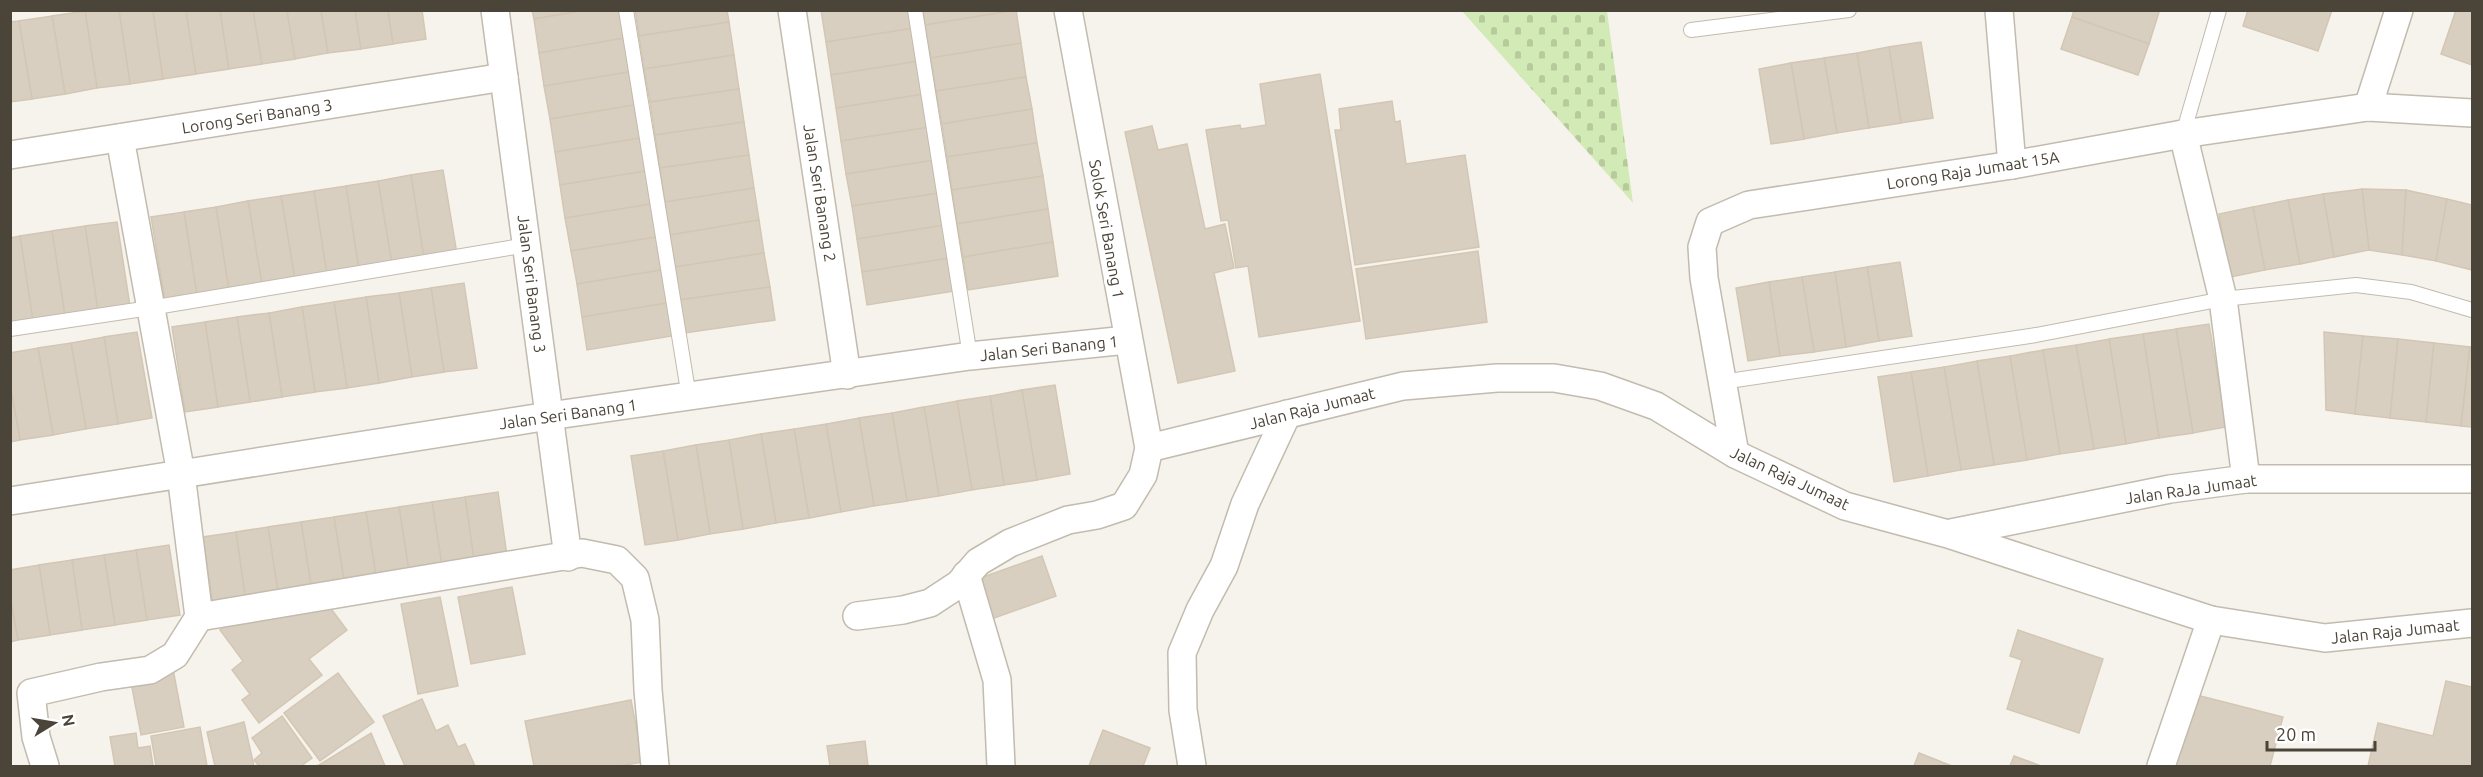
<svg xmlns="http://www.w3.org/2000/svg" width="2483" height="777" font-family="Ubuntu,sans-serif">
	<defs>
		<pattern id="cemetery-stones" width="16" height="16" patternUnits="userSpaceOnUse" patternTransform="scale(1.5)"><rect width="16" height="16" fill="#d2eab5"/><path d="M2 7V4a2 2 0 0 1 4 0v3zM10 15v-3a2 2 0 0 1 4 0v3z" fill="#b6ca9c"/></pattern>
	</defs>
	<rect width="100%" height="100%" fill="#f6f3ec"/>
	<!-- cemetery -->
	<polygon fill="url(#cemetery-stones)" points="1462,11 1607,11 1633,203"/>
	<!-- building -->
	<g fill="#d8cfc1" stroke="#d3c7b4" stroke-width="1.5">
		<polygon points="119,10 153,10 163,79 130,84"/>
		<polygon points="119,10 130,84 97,88 85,11"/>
		<polygon points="153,10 186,10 196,74 163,79"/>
		<polygon points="186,10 220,10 229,69 196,74"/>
		<polygon points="220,10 253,10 262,64 229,69"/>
		<polygon points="253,10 287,10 295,59 262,64"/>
		<polygon points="287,10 321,10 328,53 295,59"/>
		<polygon points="321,10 355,10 361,49 328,53"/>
		<polygon points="355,10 388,10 393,44 361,49"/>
		<polygon points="388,10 422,10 426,39 393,44"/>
		<polygon points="532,10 587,10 534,19"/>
		<polygon points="587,10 619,10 624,38 539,53 534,19"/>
		<polygon points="635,10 727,10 729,22 639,36"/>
		<polygon points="821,10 911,10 914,28 826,42"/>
		<polygon points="923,10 1015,10 925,25"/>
		<polygon points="1016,10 1021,43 931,58 925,25"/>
		<polygon points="2074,10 2156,10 2159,12 2149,44 2072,17"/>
		<polygon points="2248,10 2332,10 2318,51 2243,26"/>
		<polygon points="2456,10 2472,10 2472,65 2441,54"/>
		<polygon points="85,11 97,88 65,94 52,16"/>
		<polygon points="52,16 65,94 32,99 19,21"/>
		<polygon points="2072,17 2149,44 2138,75 2061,49"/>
		<polygon points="19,21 32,99 10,102 10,22"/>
		<polygon points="729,22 734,55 644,69 639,36"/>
		<polygon points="914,28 919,61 831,75 826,42"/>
		<polygon points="624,38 629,72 544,86 539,53"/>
		<polygon points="1921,42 1933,118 1901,123 1889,47"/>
		<polygon points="1021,43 1026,77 936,91 931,58"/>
		<polygon points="1889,47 1901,123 1869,128 1857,53"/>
		<polygon points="1857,53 1869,128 1837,133 1824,58"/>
		<polygon points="734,55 739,89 650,102 644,69"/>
		<polygon points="1824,58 1837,133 1804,139 1791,63"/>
		<polygon points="919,61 924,94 836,108 831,75"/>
		<polygon points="1791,63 1804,139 1771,144 1759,69"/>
		<polygon points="629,72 634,105 550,119 544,86"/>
		<polygon points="1320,74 1360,321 1259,337 1248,266 1236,268 1228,220 1221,221 1206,130 1240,125 1241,129 1266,125 1260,84"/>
		<polygon points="1026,77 1032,109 942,124 936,91"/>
		<polygon points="739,89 744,122 655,135 650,102"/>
		<polygon points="924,94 930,127 841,141 836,108"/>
		<polygon points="1392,101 1395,122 1400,121 1406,164 1465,155 1479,247 1355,265 1335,130 1341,130 1339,109"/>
		<polygon points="634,105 640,138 555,152 550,119"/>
		<polygon points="1032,109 1037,143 947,157 942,124"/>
		<polygon points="744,122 749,155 660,168 655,135"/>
		<polygon points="1152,126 1158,150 1187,144 1205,229 1225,224 1234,268 1214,273 1235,371 1178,383 1125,132"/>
		<polygon points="930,127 935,160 846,174 841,141"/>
		<polygon points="640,138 645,171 560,185 555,152"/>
		<polygon points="1037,143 1043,176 952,190 947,157"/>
		<polygon points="749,155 754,188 665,202 660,168"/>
		<polygon points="935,160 940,193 852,206 846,174"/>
		<polygon points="443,170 457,254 424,259 411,175"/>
		<polygon points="645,171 651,204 565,218 560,185"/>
		<polygon points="411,175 424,259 392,264 378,181"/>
		<polygon points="1043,176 1048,209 957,224 952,190"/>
		<polygon points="378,181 392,264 359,270 346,186"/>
		<polygon points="346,186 359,270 327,275 314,191"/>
		<polygon points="754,188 759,220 670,235 665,202"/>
		<polygon points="2362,189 2406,190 2402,255 2369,250"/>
		<polygon points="2362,189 2369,250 2334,257 2323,194"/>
		<polygon points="2406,190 2447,199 2436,261 2402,255"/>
		<polygon points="314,191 327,275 295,280 281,196"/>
		<polygon points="940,193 945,225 857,239 852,206"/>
		<polygon points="2323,194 2334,257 2300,264 2288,200"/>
		<polygon points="281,196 295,280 262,285 248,201"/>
		<polygon points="2447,199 2472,205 2472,270 2436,261"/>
		<polygon points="2288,200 2300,264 2265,270 2253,207"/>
		<polygon points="248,201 262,285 229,291 216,207"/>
		<polygon points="651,204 656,237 571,251 565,218"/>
		<polygon points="216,207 229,291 197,296 184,212"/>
		<polygon points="2253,207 2265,270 2230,277 2219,214"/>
		<polygon points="1048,209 1053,242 963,257 957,224"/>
		<polygon points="184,212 197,296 165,301 151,217"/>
		<polygon points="759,220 764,253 675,267 670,235"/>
		<polygon points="117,222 130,306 98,311 85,226"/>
		<polygon points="945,225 950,258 862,272 857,239"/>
		<polygon points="85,226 98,311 65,316 52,231"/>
		<polygon points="52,231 65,316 33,321 20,236"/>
		<polygon points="20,236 33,321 10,324 10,238"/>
		<polygon points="656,237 661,270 577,284 571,251"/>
		<polygon points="1053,242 1058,276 968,290 963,257"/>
		<polygon points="1478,251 1487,322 1366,339 1356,269"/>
		<polygon points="764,253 770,287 680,300 675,267"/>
		<polygon points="950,258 955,291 867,305 862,272"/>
		<polygon points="1900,262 1912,336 1879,341 1867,267"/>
		<polygon points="1867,267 1879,341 1846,347 1835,272"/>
		<polygon points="661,270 667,303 582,317 577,284"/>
		<polygon points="1835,272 1846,347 1814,352 1802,277"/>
		<polygon points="1802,277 1814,352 1780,356 1769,282"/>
		<polygon points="1769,282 1780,356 1748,361 1736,288"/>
		<polygon points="464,283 477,368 444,372 431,288"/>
		<polygon points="770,287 775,320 685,333 680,300"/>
		<polygon points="431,288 444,372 412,377 399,293"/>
		<polygon points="399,293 412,377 379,383 366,297"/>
		<polygon points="366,297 379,383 347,388 334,302"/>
		<polygon points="334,302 347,388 315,392 302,307"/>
		<polygon points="667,303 672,336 587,350 582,317"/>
		<polygon points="302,307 315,392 282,397 269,313"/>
		<polygon points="269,313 282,397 250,402 237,317"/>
		<polygon points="237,317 250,402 218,407 205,322"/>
		<polygon points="205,322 218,407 185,412 172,327"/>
		<polygon points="2209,324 2226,427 2193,433 2176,329"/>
		<polygon points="2176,329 2193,433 2159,438 2143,334"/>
		<polygon points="137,332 152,418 118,424 104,337"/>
		<polygon points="2324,332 2363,336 2355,414 2326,410"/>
		<polygon points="2143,334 2159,438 2126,444 2109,339"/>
		<polygon points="2363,336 2398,339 2390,418 2355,414"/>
		<polygon points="104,337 118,424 86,429 71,343"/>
		<polygon points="2109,339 2126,444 2094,449 2076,345"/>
		<polygon points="2398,339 2434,343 2426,422 2390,418"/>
		<polygon points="71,343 86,429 53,435 38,348"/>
		<polygon points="2434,343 2470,347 2461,426 2426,422"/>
		<polygon points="2076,345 2094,449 2060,454 2043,350"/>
		<polygon points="2470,347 2472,347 2472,427 2461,426"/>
		<polygon points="38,348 53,435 20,440 10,384 10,353"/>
		<polygon points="2043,350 2060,454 2027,460 2010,356"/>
		<polygon points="2010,356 2027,460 1994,465 1977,361"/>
		<polygon points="1977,361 1994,465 1961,470 1944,367"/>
		<polygon points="1944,367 1961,470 1928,476 1911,372"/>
		<polygon points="1911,372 1928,476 1894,482 1878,377"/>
		<polygon points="10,384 20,440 10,442"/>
		<polygon points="1055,385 1070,474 1037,480 1022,390"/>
		<polygon points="1022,390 1037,480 1004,485 990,396"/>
		<polygon points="990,396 1004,485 972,490 957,401"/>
		<polygon points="957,401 972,490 939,496 924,407"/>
		<polygon points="924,407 939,496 907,501 892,413"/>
		<polygon points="892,413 907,501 874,506 859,418"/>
		<polygon points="859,418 874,506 841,512 826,424"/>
		<polygon points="826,424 841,512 809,518 794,429"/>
		<polygon points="794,429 809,518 776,523 761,434"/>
		<polygon points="761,434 776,523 743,529 729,440"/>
		<polygon points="729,440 743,529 710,534 696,445"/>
		<polygon points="696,445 710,534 678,540 663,451"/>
		<polygon points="663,451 678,540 645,545 631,456"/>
		<polygon points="498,492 508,563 475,567 465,497"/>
		<polygon points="465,497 475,567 443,572 432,502"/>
		<polygon points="432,502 443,572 410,578 399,507"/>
		<polygon points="399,507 410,578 377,583 366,512"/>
		<polygon points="366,512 377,583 345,587 334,517"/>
		<polygon points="334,517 345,587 312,592 301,522"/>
		<polygon points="301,522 312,592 279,598 268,527"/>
		<polygon points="268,527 279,598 246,603 236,532"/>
		<polygon points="236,532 246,603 213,607 203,537"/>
		<polygon points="169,545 180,615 147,620 136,550"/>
		<polygon points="136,550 147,620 115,625 104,555"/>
		<polygon points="104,555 115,625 82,630 72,560"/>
		<polygon points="1042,556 1056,596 983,622 969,582"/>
		<polygon points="72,560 82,630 50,635 39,565"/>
		<polygon points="39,565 50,635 18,640 10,597 10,570"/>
		<polygon points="512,587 525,654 471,664 458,597"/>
		<polygon points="10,597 18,640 10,642"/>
		<polygon points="440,597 458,686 418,694 401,604"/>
		<polygon points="326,602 347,630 309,659 322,675 259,723 242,700 250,694 232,670 243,661 220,630 240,616"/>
		<polygon points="2018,630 2103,659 2079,733 2007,709 2022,660 2010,656"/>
		<polygon points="173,669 184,727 141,735 130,677"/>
		<polygon points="338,673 374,722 320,761 284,713"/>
		<polygon points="2446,681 2472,687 2472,766 2368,766 2378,723 2433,736"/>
		<polygon points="2181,691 2283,717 2270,766 2162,766"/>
		<polygon points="422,699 436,731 448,725 458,747 465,744 475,766 405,766 383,716"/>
		<polygon points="631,700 643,762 620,766 534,766 525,721"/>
		<polygon points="282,716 312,758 301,766 259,766 254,760 262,753 252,738"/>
		<polygon points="244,722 254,766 215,766 207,732"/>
		<polygon points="200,727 207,766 156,766 151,736"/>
		<polygon points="1103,730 1150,748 1143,766 1089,766"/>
		<polygon points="136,733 138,748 150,746 153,766 115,766 110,737"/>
		<polygon points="371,733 385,766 315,766 319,765"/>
		<polygon points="865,741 868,766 830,766 827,746"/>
		<polygon points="1919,753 1952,766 1914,766"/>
		<polygon points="2014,756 2041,766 2010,766"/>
	</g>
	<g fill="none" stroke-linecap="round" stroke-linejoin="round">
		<!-- lane casing -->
		<g stroke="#c2bbae" stroke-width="16">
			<g id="lane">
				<polyline points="626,10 689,397"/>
				<polyline points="915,10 970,356"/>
				<polyline points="1691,30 1849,10"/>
				<polyline points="2183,134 2219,10"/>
				<polyline points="10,329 150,308 527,245"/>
				<polyline points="1722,382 2036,335 2223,299 2356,285 2411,292 2472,310"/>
			</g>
		</g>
		<!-- street casing -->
		<g stroke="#c2bbae" stroke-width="30">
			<g id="street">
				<polyline points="495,10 568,557"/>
				<polyline points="792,10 847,375"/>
				<polyline points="1999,10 2012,165"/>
				<polyline points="2368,107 2399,10"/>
				<polyline points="2183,134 2223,299 2246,479"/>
				<polyline points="10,155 504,77"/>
				<polyline points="1149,448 1403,386 1497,378 1554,378 1600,386 1656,406 1735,454 1845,506 1948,534 2211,620 2325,638 2472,623"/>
				<polyline points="1735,454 1704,278 1702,247 1710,222 1749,205 2012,165 2183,134 2368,107 2472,113"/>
				<polyline points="10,501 549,416 970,356 1127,340"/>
				<polyline points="1951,533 2170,489 2246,479 2472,479"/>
				<polyline points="966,575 997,680 1001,766"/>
				<polyline points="857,616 903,610 930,603 959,584 978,562 1010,543 1068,520 1097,515 1124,506 1143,475 1149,448 1068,10"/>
				<polyline points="199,617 582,553 617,560 635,578 645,620 648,690 655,766"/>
				<polyline points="45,766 36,737 31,693 101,677 150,670 175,655 199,617 181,474 120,138"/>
				<polyline points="1192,766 1183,710 1182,653 1200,610 1224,566 1245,504 1287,414"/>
				<polyline points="2161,766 2211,620"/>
			</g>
		</g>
		<!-- lane -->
		<use href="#lane" stroke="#fff" stroke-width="14"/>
		<!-- street -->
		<use href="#street" stroke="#fff" stroke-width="27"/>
	</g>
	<g text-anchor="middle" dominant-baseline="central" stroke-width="6" stroke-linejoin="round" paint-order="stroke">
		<!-- street labels -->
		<g font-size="16" fill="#4b4439" stroke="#fff">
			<text transform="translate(257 116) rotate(-9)">Lorong Seri Banang 3</text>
			<text transform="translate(1973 170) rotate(-9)">Lorong Raja Jumaat 15A</text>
			<text transform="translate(820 193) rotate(81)">Jalan Seri Banang 2</text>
			<text transform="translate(1107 229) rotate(80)">Solok Seri Banang 1</text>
			<text transform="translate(532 284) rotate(83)">Jalan Seri Banang 3</text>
			<text transform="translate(1049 348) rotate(-6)">Jalan Seri Banang 1</text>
			<text transform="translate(1312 408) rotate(-14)">Jalan Raja Jumaat</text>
			<text transform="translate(568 414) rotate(-8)">Jalan Seri Banang 1</text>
			<text transform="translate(1790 478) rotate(25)">Jalan Raja Jumaat</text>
			<text transform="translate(2191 489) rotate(-8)">Jalan RaJa Jumaat</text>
			<text transform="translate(2395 631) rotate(-6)">Jalan Raja Jumaat</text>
		</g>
	</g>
	<!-- border -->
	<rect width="2483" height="777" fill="none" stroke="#4b4439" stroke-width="24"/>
	<!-- north arrow -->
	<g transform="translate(54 723) rotate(79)" stroke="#ffffff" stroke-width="4.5" paint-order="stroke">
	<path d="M0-4.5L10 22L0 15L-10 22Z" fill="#4b4439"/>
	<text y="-9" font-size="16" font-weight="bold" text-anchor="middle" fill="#4b4439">N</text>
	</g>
	<!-- scale -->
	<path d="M2267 741v9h108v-9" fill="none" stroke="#4b4439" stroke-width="3"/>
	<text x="2276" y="741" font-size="18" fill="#4b4439" stroke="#ffffff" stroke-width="4.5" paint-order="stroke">20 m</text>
</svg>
